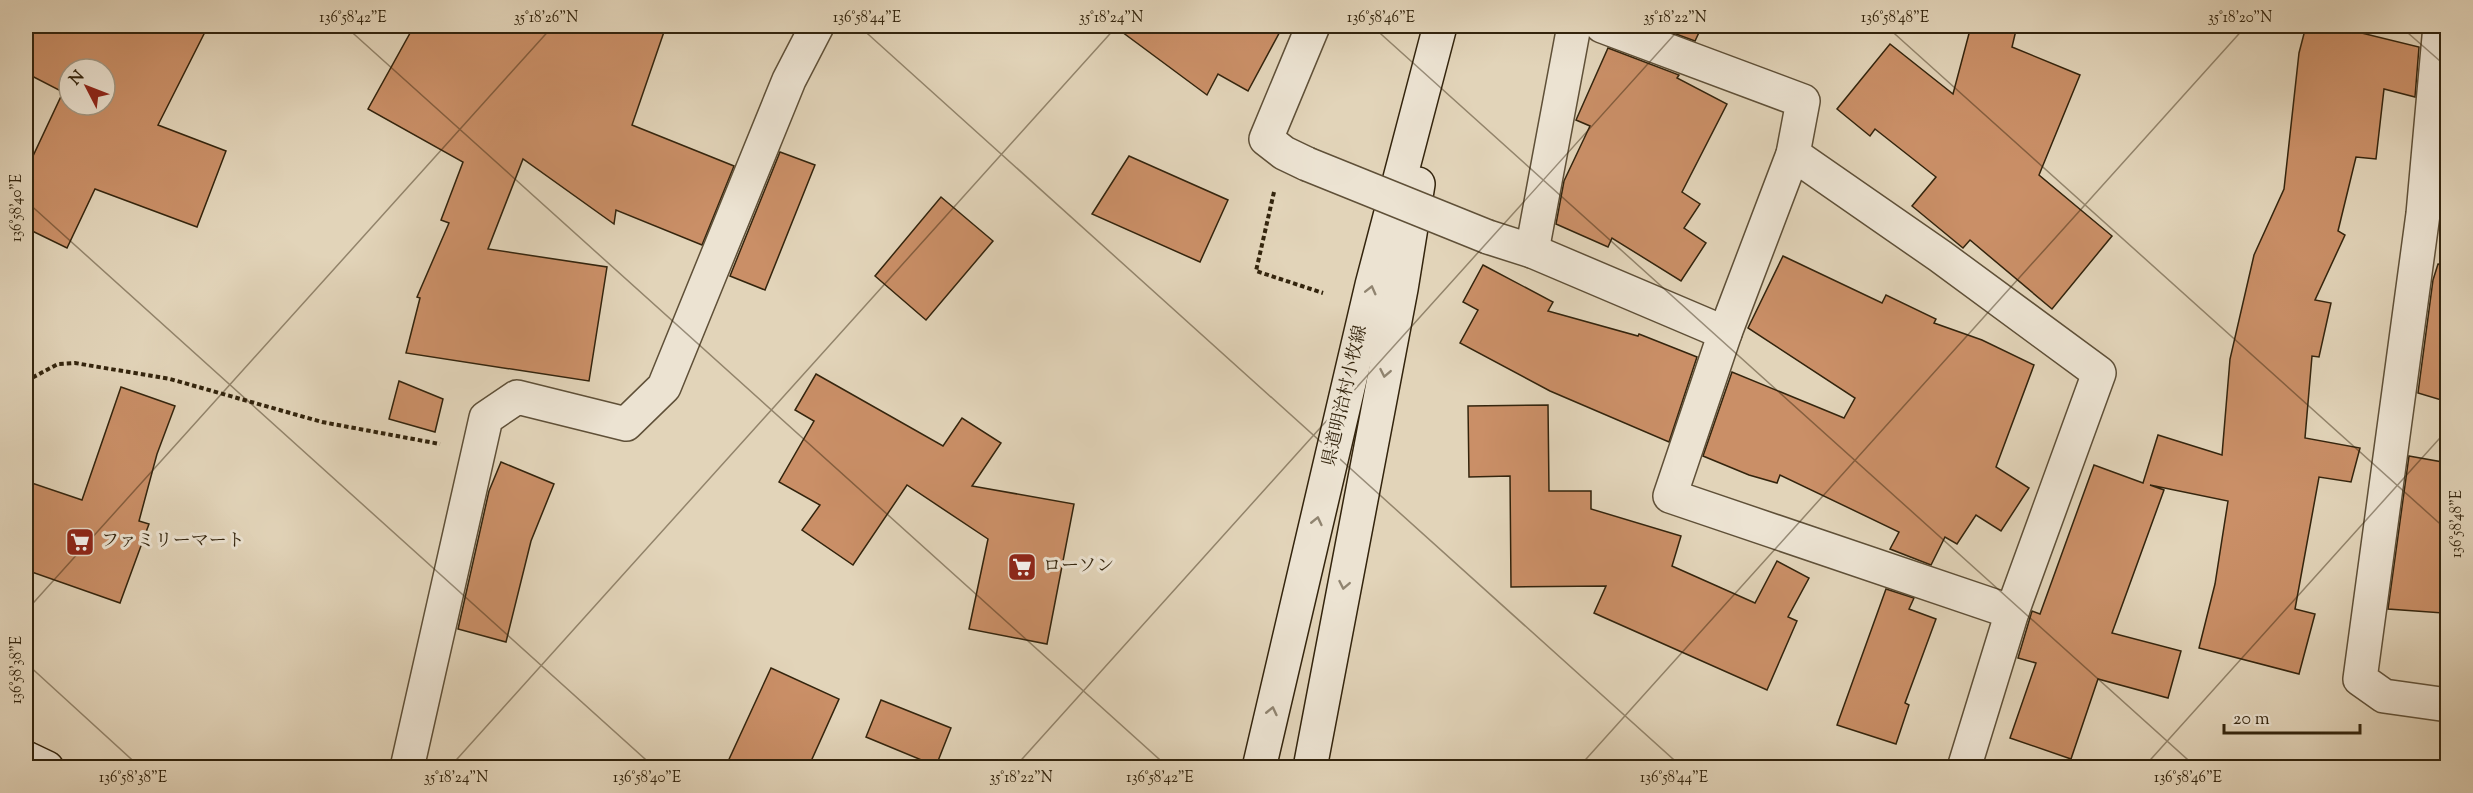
<svg xmlns="http://www.w3.org/2000/svg" width="2473" height="793" font-family="'Sorts Mill Goudy','Noto Serif JP',serif">
	<rect width="100%" height="100%" fill="#e2d4b9"/>
	<filter id="stains"><feTurbulence type="fractalNoise" baseFrequency=".00333" numOctaves="4"/><feColorMatrix values="0 0 0 0 .2 0 0 0 0 .09 0 0 0 0 .02 0 0 0 .5 -.17"/></filter>
	<radialGradient id="worn" r=".72"><stop offset=".6" stop-color="#630" stop-opacity="0"/><stop offset="1" stop-color="#630" stop-opacity=".3"/></radialGradient>
	<!-- building -->
	<g fill="#ca8f67" stroke="#33240d" stroke-width="1.5" fill-rule="evenodd">
		<path d="M26 26H208L158 125 226 151 197 227 95 189 67 248 26 228V171L63 92 26 73ZM69 69H105V105H69Z"/>
		<polygon points="414,26 666,26 632,125 734,166 702,245 616,210 614,224 523,159 488,249 607,267 589,381 406,353 420,298 417,297 449,223 441,220 463,162 368,109"/>
		<polygon points="1114,26 1283,26 1248,91 1218,74 1207,95"/>
		<polygon points="1654,26 1702,26 1695,41"/>
		<polygon points="1971,26 2017,26 2012,47 2080,75 2039,175 2112,236 2052,309 1970,240 1963,248 1912,206 1936,177 1875,129 1870,136 1837,109 1890,44 1953,94"/>
		<polygon points="2306,26 2333,26 2419,47 2415,97 2384,89 2376,159 2356,157 2338,231 2345,235 2315,300 2331,303 2319,357 2312,356 2305,438 2360,448 2351,482 2319,477 2295,609 2315,614 2299,674 2199,648 2215,584 2228,501 2150,485 2164,490 2112,633 2181,651 2168,698 2098,679 2071,759 2010,738 2036,663 2018,658 2032,611 2040,614 2094,465 2143,483 2158,435 2222,455 2230,359 2254,255 2284,189 2299,53"/>
		<polygon points="1608,48 1679,75 1677,78 1727,104 1682,192 1700,204 1684,228 1706,243 1681,281 1612,238 1608,247 1556,224 1564,181 1590,126 1576,120"/>
		<polygon points="780,152 815,165 765,290 730,276"/>
		<polygon points="1129,156 1228,200 1200,262 1092,214"/>
		<polygon points="941,197 993,241 926,320 875,276"/>
		<polygon points="1783,256 1882,303 1886,295 1936,319 1934,323 1982,340 2034,365 1996,467 2029,488 2001,531 1976,515 1957,544 1945,537 1931,565 1890,549 1899,532 1780,475 1777,483 1749,475 1703,456 1732,372 1844,418 1855,398 1748,328"/>
		<polygon points="2438,264 2448,265 2448,402 2418,393 2433,280"/>
		<polygon points="1483,265 1553,302 1548,311 1638,336 1639,334 1697,357 1669,442 1550,391 1460,343 1478,310 1463,302"/>
		<polygon points="816,374 943,446 962,418 1001,443 972,486 1074,504 1047,644 969,629 988,539 907,485 853,565 802,530 820,505 779,482 814,421 795,410"/>
		<polygon points="399,381 443,399 435,432 389,419"/>
		<polygon points="121,387 175,406 157,454 139,521 149,524 120,603 26,570 26,481 82,500"/>
		<polygon points="1548,405 1549,491 1591,491 1591,509 1681,536 1672,566 1755,603 1777,561 1809,578 1788,617 1797,621 1767,690 1594,613 1606,586 1511,587 1510,476 1469,477 1468,406"/>
		<polygon points="2409,456 2448,463 2448,550 2443,613 2388,609"/>
		<polygon points="501,462 554,484 531,541 506,642 458,629 489,491"/>
		<polygon points="1886,589 1914,598 1909,609 1936,619 1905,703 1909,705 1896,744 1837,725"/>
		<polygon points="771,668 839,699 808,768 725,768"/>
		<polygon points="881,700 951,728 936,766 866,737"/>
	</g>
	<g fill="none" stroke-linecap="round" stroke-linejoin="round">
		<!-- street casing -->
		<g stroke="#5f5038" stroke-width="36">
			<g id="street">
				<polyline points="1602,26 1803,101 1793,154 1725,333 1670,496 2012,612"/>
				<polyline points="2440,26 2423,214 2360,679 2384,696 2448,705"/>
				<polyline points="1793,154 1940,256 2099,373 2012,612 1964,768"/>
				<polyline points="1307,164 1284,153 1266,139 1313,26"/>
				<polyline points="1488,237 1532,251 1725,333"/>
				<polyline points="1532,251 1574,26"/>
				<polyline points="407,768 486,418 517,397 626,424 664,387 789,80 817,26"/>
			</g>
		</g>
		<!-- secondary casing -->
		<g stroke="#33240d" stroke-width="36">
			<g id="secondary">
				<polyline points="26,758 47,768"/>
				<polyline points="1259,768 1372,285 1440,26"/>
				<polyline points="1310,768 1401,289 1418,184"/>
			</g>
		</g>
		<!-- path -->
		<g stroke="#33240d" stroke-width="4" stroke-dasharray="4.5 3" stroke-linecap="butt">
			<polyline points="1274,192 1256,271 1323,293"/>
			<polyline points="26,381 58,364 75,363 170,379 322,422 440,444"/>
		</g>
		<!-- street -->
		<use href="#street" stroke="#ece3d2" stroke-width="33"/>
		<!-- secondary -->
		<use href="#secondary" stroke="#ece3d2" stroke-width="33"/>
		<!-- street-bridge casing -->
		<g stroke="#5f5038" stroke-width="36" stroke-linecap="butt">
			<polyline id="street-bridge" points="1307,164 1488,237"/>
		</g>
		<!-- street-bridge -->
		<use href="#street-bridge" stroke="#ece3d2" stroke-width="33"/>
	</g>
	<!-- one-way arrows -->
	<defs><path id="oneway-chevron" d="M-2-3.5L2.5 0L-2 3.5" fill="none" stroke-width="1.6" stroke-linecap="round" stroke-linejoin="round" transform="scale(1.5)"/></defs>
	<g stroke="#908470">
		<use href="#oneway-chevron" transform="translate(1371 290) rotate(-76)"/>
		<use href="#oneway-chevron" transform="translate(1385 373) rotate(101)"/>
		<use href="#oneway-chevron" transform="translate(1317 521) rotate(-77)"/>
		<use href="#oneway-chevron" transform="translate(1344 585) rotate(101)"/>
		<use href="#oneway-chevron" transform="translate(1272 711) rotate(-77)"/>
	</g>
	<!-- ticks -->
	<path fill="none" stroke="#33240d" stroke-width="1.5" stroke-opacity="0.45" d="M345 26 1169 768M859 26 1683 768M1372 26 2197 768M1886 26 2448 531M2400 26 2448 68M26 201 655 768M26 611 553 26M26 663 141 768M449 768 1117 26M1014 768 1682 26M1578 768 2246 26M2143 768 2448 429"/>
	<!-- icons -->
	<defs>
		<g id="supermarket-square" transform="scale(1.5)"><rect x="-9" y="-9" width="18" height="18" rx="4" fill="#8f2418" stroke="#ece3d2"/><path d="M-6-5.5h2.5l.6 2H6L4.5 2H-2.5L-4.4-4H-6ZM-1.5 3.2a1.3 1.3 0 1 0 .1 0ZM3 3.2a1.3 1.3 0 1 0 .1 0Z" fill="#fff"/></g>
	</defs>
	<g fill-rule="evenodd">
		<use href="#supermarket-square" x="80" y="542"/>
		<use href="#supermarket-square" x="1022" y="567"/>
	</g>
	<g text-anchor="middle" dominant-baseline="central" stroke-width="6" stroke-linejoin="round" paint-order="stroke">
		<!-- street labels -->
		<g font-size="18" fill="#33240d" stroke="#ece3d2">
			<text transform="translate(1346 396) rotate(-77)">県道明治村小牧線</text>
		</g>
		<!-- poi labels -->
		<g font-size="18" fill="#33240d" stroke="#ece3d2" text-anchor="start">
			<text x="101" y="542">ファミリーマート</text>
			<text x="1043" y="567">ローソン</text>
		</g>
	</g>
	<!-- margin -->
	<rect width="2473" height="793" fill="none" stroke="#e2d4b9" stroke-width="66"/>
	<!-- north arrow -->
	<g transform="translate(87 87) rotate(312)"><circle r="28" fill="#ece3d2" stroke="#a29783" stroke-width="1.5"/>
	<path d="M0-4.5L10 22L0 15L-10 22Z" fill="#8f2418"/>
	<text y="-9" font-size="16" font-weight="bold" text-anchor="middle" fill="#33240d">N</text>
	</g>
	<!-- scale -->
	<path d="M2224 724v9h136v-9" fill="none" stroke="#33240d" stroke-width="3"/>
	<text x="2233" y="724" font-size="18" fill="#33240d" stroke="#ece3d2" stroke-width="4.5" paint-order="stroke">20 m</text>
	<rect x="33" y="33" width="2407" height="727" fill="none" stroke="#33240d" stroke-width="2"/>
	<g font-size="15" text-anchor="middle" fill="#33240d">
		<text x="353" y="22">136°58'42"E</text>
		<text x="546" y="22">35°18'26"N</text>
		<text x="867" y="22">136°58'44"E</text>
		<text x="1111" y="22">35°18'24"N</text>
		<text x="1381" y="22">136°58'46"E</text>
		<text x="1675" y="22">35°18'22"N</text>
		<text x="1895" y="22">136°58'48"E</text>
		<text x="2240" y="22">35°18'20"N</text>
		<text transform="translate(16 208) rotate(-90)" y="5">136°58'40"E</text>
		<text transform="translate(2456 524) rotate(-90)" y="5">136°58'48"E</text>
		<text transform="translate(16 670) rotate(-90)" y="5">136°58'38"E</text>
		<text x="133" y="782">136°58'38"E</text>
		<text x="456" y="782">35°18'24"N</text>
		<text x="647" y="782">136°58'40"E</text>
		<text x="1021" y="782">35°18'22"N</text>
		<text x="1160" y="782">136°58'42"E</text>
		<text x="1674" y="782">136°58'44"E</text>
		<text x="2188" y="782">136°58'46"E</text>
	</g>
	<rect width="100%" height="100%" filter="url(#stains)"/>
	<rect width="100%" height="100%" fill="url(#worn)"/>
</svg>
